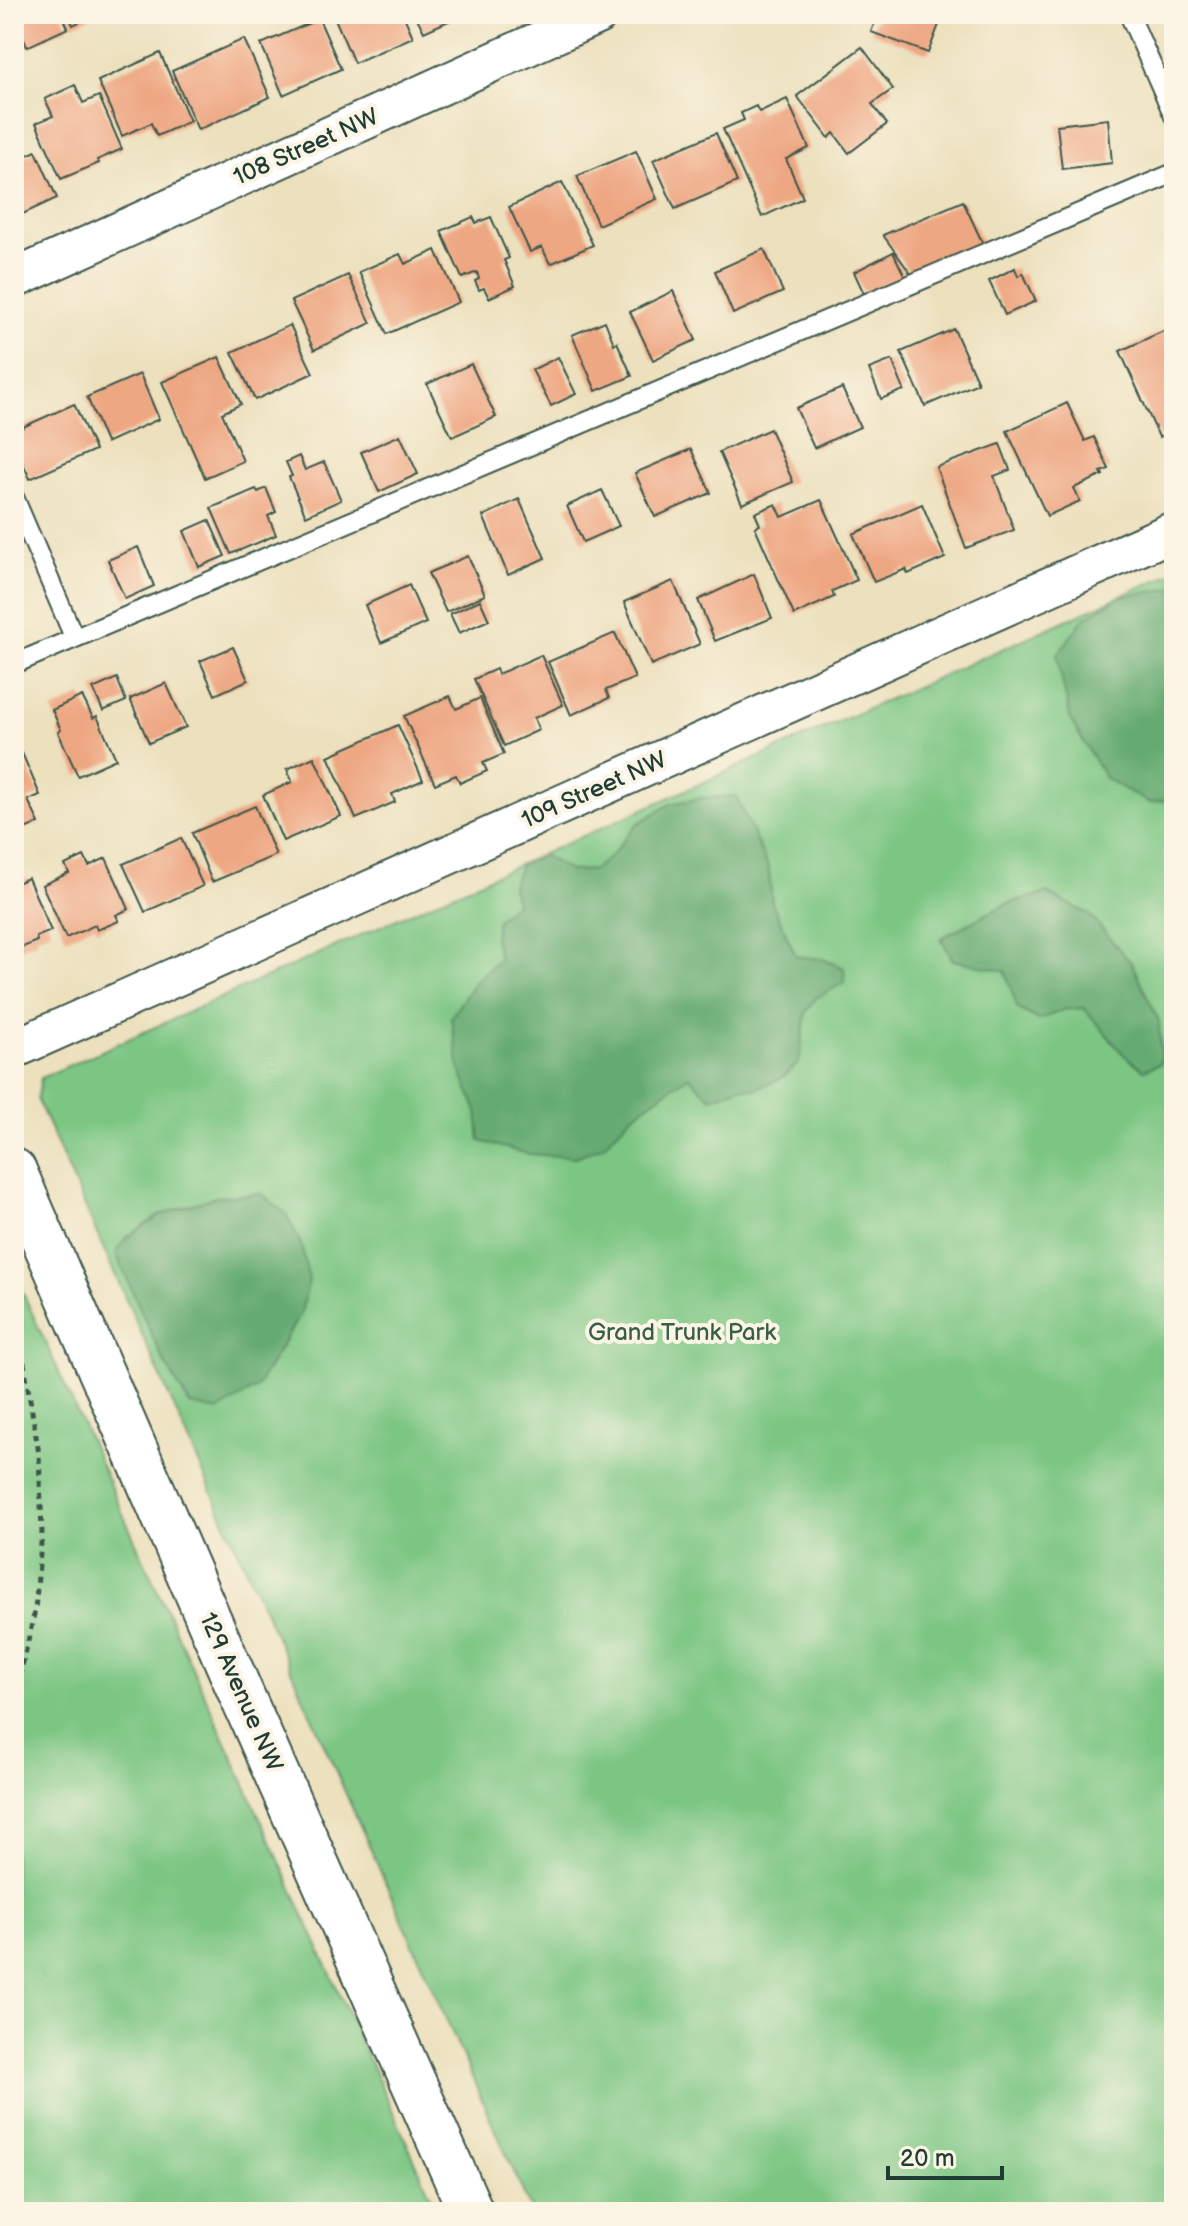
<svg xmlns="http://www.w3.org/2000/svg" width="1188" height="2226" font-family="'Balsamiq Sans',sans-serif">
	<rect width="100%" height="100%" fill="#fcf5e5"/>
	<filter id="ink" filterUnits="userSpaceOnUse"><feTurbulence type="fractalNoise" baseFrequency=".0125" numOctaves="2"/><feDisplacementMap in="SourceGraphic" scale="16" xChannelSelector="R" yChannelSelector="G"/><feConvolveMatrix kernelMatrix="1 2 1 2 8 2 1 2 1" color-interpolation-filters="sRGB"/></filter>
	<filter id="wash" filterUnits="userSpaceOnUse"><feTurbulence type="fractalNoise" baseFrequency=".006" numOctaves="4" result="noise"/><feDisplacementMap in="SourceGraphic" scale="32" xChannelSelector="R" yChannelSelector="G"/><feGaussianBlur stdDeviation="1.8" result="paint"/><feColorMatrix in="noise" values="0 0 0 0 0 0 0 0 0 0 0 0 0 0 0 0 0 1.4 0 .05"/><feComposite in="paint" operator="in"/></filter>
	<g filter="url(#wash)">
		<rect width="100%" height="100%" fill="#ece0bd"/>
		<!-- green -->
		<g fill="#7cc683" stroke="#4e825c" stroke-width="2">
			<polygon points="1174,572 1174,2212 532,2212 37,1099 41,1078"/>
			<polygon points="14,1273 438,2212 14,2212"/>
		</g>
		<!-- forest -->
		<g fill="#65ab71" stroke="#427452" stroke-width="2">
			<polygon points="1174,588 1174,799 1149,803 1105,778 1071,721 1057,656 1084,618 1119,597"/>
			<polygon points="736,796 769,869 772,903 796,956 823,959 844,968 845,982 815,999 806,1012 799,1063 781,1079 755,1089 741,1087 711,1098 688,1076 631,1117 603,1146 576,1157 528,1154 480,1141 477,1111 460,1070 451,1017 474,983 499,959 494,939 497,919 516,903 512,886 520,865 543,855 570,871 593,870 610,857 637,824 670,804 702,798"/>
			<polygon points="1047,893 1089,914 1132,964 1159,1021 1161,1063 1144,1070 1123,1054 1084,1008 1063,1010 1039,1020 1018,1009 1005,971 953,960 941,938 1006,904"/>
			<polygon points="262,1194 286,1214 301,1244 309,1280 301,1313 256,1388 218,1411 190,1405 164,1362 116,1254 126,1238 160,1215 215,1197"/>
		</g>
		<g id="blocks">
			<!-- building -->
			<g fill="#eea783">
				<polygon points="14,14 62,14 68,28 27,47"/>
				<polygon points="68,14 98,14 73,25"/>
				<polygon points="333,14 403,14 413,37 354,63"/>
				<polygon points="415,14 464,14 424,32"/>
				<polygon points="878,14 943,14 928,53 871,32"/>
				<polygon points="319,19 341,69 283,95 261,44"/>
				<polygon points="244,39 270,97 198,130 172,71"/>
				<polygon points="862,47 893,89 872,104 887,124 849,153 834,133 829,138 797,96"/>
				<polygon points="160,53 190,121 157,136 151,123 122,136 98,81"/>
				<polygon points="75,85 83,103 99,96 122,149 97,160 99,163 61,179 36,123 53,116 45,99"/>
				<polygon points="787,99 809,148 786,159 803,198 762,217 723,129 744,120 741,113 756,106 759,112"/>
				<polygon points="1108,119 1112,163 1062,169 1057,125"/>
				<polygon points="716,133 737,182 675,209 653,160"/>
				<polygon points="14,149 18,159 36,151 57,198 14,218"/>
				<polygon points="636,151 657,199 598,225 577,176"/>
				<polygon points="562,182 593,245 550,264 542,247 530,252 509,207"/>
				<polygon points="963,201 983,244 911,274 883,235"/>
				<polygon points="473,217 476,223 491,217 509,258 504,260 515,286 489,298 484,288 479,290 475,281 479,279 477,272 462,278 441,231"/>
				<polygon points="764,249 783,292 733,314 715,271"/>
				<polygon points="436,250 459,302 387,334 359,272 400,254 405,264"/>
				<polygon points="893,252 906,279 866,298 854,272"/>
				<polygon points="1015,268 1018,276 1023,273 1036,301 1005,315 989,281"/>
				<polygon points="348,275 371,323 314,350 291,301"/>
				<polygon points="673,291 696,340 653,360 630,312"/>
				<polygon points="605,321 614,344 617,342 632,376 596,391 572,335"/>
				<polygon points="290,325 313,373 255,400 232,352"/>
				<polygon points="1174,326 1174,431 1159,437 1120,351"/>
				<polygon points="954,329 978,383 925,406 901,352"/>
				<polygon points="219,357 241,404 222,413 243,461 205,478 162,382"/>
				<polygon points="558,357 576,394 551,406 532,370"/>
				<polygon points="892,360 904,390 881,399 869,369"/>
				<polygon points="471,364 496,417 452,437 427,384"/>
				<polygon points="140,374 159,419 106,443 87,397"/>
				<polygon points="842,388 860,427 814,448 796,408"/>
				<polygon points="1067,403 1085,441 1094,437 1109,469 1101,472 1103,475 1074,488 1080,501 1047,516 1007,431"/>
				<polygon points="74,404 95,450 30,479 14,443 14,431"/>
				<polygon points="770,429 793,482 742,504 719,452"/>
				<polygon points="400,435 418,474 379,492 361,452"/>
				<polygon points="1000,444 1010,470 994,476 1014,530 966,548 936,467"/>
				<polygon points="691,449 711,493 655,517 635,473"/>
				<polygon points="299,456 305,470 324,462 341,500 306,516 289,477 292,476 286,462"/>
				<polygon points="266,488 276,512 268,516 276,535 231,554 211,508 256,489 258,492"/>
				<polygon points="602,490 619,526 583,542 567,506"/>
				<polygon points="519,499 545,558 508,575 483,516"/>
				<polygon points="821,500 857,580 832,591 834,597 794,615 755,527 760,525 755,513 776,504 782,517"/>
				<polygon points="922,504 945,558 908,574 906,569 874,582 853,534"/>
				<polygon points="209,520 225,556 199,567 184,531"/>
				<polygon points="138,547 154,586 125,599 108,560"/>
				<polygon points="468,556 485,595 446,612 428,573"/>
				<polygon points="754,574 772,618 715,641 698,600"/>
				<polygon points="673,581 700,644 651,665 624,602"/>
				<polygon points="409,585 426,623 381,643 365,605"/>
				<polygon points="480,600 489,620 459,633 450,614"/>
				<polygon points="615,633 635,678 606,690 609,698 571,715 548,662"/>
				<polygon points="233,647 248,680 215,695 200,661"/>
				<polygon points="541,655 563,705 534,718 539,730 504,746 474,679 496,669 498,674"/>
				<polygon points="117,678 126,701 103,711 93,689"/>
				<polygon points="166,683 186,727 149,743 130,699"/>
				<polygon points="82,696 93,718 97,716 116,759 78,776 58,732 61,730 52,710"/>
				<polygon points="450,696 456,709 480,698 504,754 483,763 487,771 460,783 456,775 435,784 404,716"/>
				<polygon points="398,725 423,780 392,794 395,802 356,819 328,756"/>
				<polygon points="22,753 40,795 28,800 39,823 20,831 14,816 14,756"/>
				<polygon points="314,757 341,816 283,841 263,795 292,782 287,769"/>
				<polygon points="255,806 276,855 212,882 192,833"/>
				<polygon points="181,838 203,886 145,912 123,864"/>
				<polygon points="84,856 89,866 106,858 129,909 116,915 119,921 97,930 95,925 66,938 42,885 69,873 65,865"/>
				<polygon points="28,878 51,931 36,937 37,941 14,951 14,884"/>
			</g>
		</g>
	</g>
	<g filter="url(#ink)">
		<use href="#blocks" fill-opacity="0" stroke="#3e5549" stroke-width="2"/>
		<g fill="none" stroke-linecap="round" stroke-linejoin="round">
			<!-- service casing -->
			<g stroke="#3e5549" stroke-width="22">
				<g id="service">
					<polyline points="1129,14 1174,116"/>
					<polyline points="14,497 74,637"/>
					<polyline points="14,664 1174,173"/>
				</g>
			</g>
			<!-- minor casing -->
			<g stroke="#3e5549" stroke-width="42">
				<g id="minor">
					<polyline points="14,279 599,14"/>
					<polyline points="14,1049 1174,531"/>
				</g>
			</g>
			<!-- tertiary casing -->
			<g stroke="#3e5549" stroke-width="48">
				<polyline id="tertiary" points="14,1171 242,1696 471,2212"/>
			</g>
			<!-- path -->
			<polyline stroke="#3e5549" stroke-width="5" stroke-dasharray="6 6" stroke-linecap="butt" points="14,1303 39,1454 42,1532 35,1610 14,1703"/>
			<!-- service -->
			<use href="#service" stroke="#fff" stroke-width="18"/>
			<!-- minor -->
			<use href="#minor" stroke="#fff" stroke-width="38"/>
			<!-- tertiary -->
			<use href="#tertiary" stroke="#fff" stroke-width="44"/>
		</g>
	</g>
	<g text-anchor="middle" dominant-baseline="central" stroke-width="8" stroke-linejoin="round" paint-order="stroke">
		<!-- street labels -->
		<g font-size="24" fill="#1f3d34" stroke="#fcf5e5">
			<text transform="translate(306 147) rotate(-24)">108 Street NW</text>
			<text transform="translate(594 790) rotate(-24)">109 Street NW</text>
			<text transform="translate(241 1692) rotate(66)">129 Avenue NW</text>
		</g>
		<!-- park labels -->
		<g font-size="24" fill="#365f48" stroke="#fcf5e5">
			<text x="682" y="1332">Grand Trunk Park</text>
		</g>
	</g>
	<!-- margin -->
	<rect width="1188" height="2226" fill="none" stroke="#fcf5e5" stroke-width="48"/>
	<!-- scale -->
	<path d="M888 2166v12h114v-12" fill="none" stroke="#1f3d34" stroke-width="4"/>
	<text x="900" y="2166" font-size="24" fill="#1f3d34" stroke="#fcf5e5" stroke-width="6" paint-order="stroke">20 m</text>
</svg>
